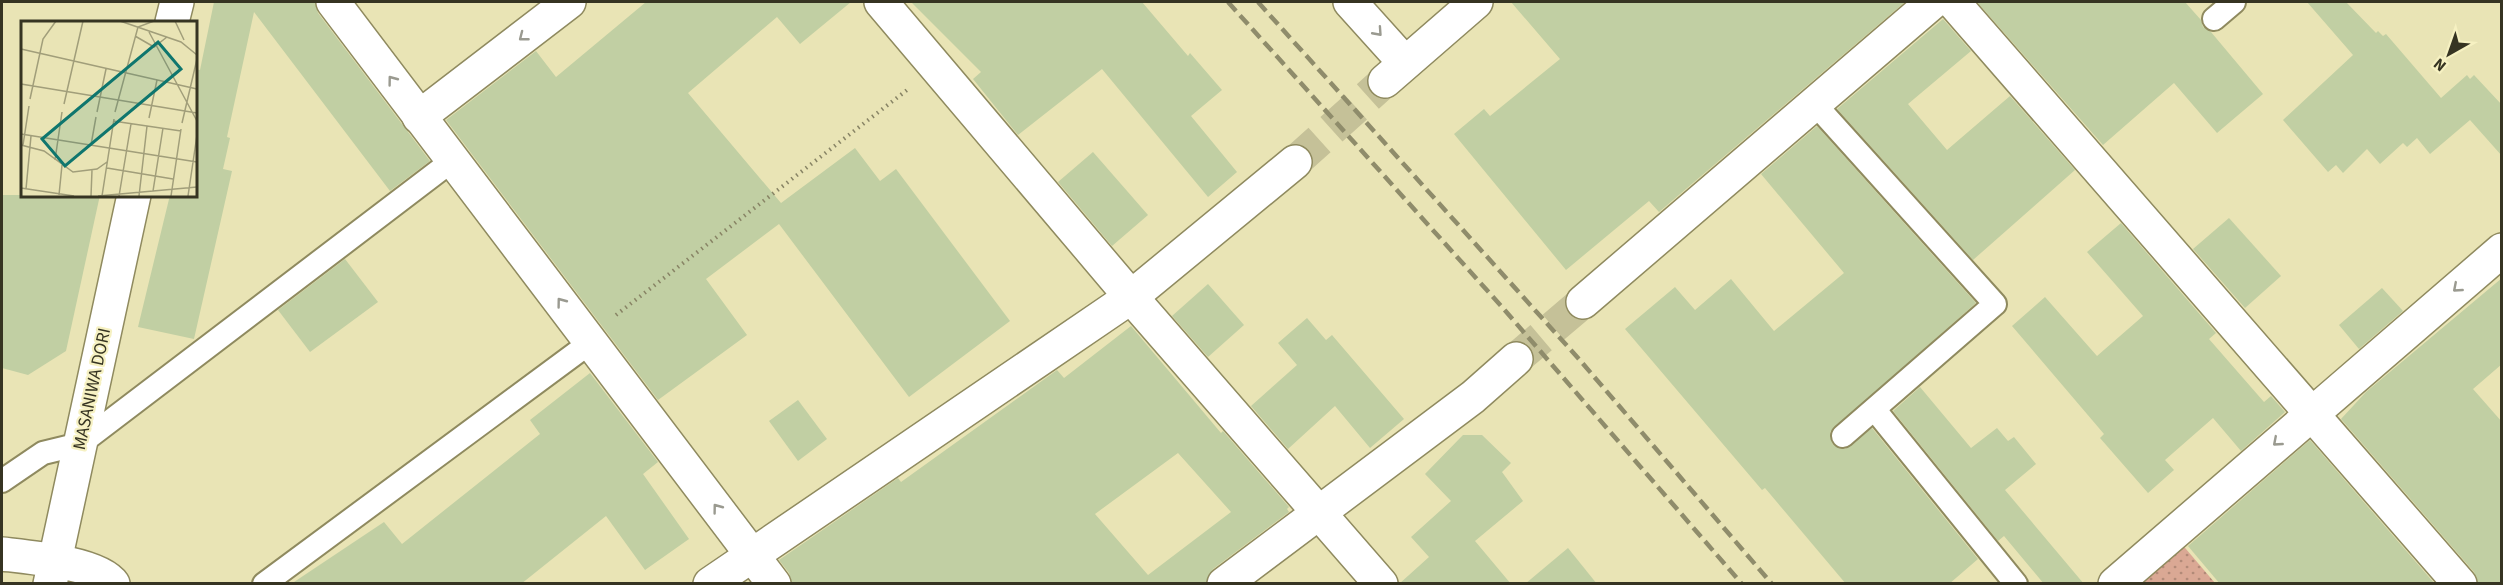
<svg xmlns="http://www.w3.org/2000/svg" width="2503" height="585" font-family="'Source Sans 3',sans-serif">
	<defs>
		<pattern id="park-dots" width="8" height="8" patternUnits="userSpaceOnUse" patternTransform="scale(1.5)"><rect width="8" height="8" fill="#daa894"/><path d="M2 2h.1M6 6h.1" fill="none" stroke="#b28a78" stroke-width="1.8" stroke-linecap="round"/></pattern>
	</defs>
	<rect width="100%" height="100%" fill="#e9e4b5"/>
	<!-- park -->
	<polygon fill="url(#park-dots)" points="2180,542 2215,583 2133,584"/>
	<!-- building -->
	<g fill="#c1cfa3" fill-rule="evenodd">
		<polygon points="214,2 315,2 318,13 430,161 390,191 254,12 227,137 230,138 223,169 232,171 194,339 138,327 170,195 195,195 195,69 200,70"/>
		<polygon points="646,2 851,2 800,44 777,17 688,93 781,203 855,148 880,181 896,169 1010,321 909,397 779,224 706,279 747,335 658,400 446,120 536,51 556,77"/>
		<polygon points="911,2 1142,2 1188,56 1190,53 1222,90 1191,116 1237,172 1208,197 1102,69 1018,135 973,79 981,72"/>
		<polygon points="1511,2 1905,2 1659,212 1649,201 1566,270 1454,134 1484,109 1490,116 1560,59"/>
		<polygon points="1977,2 2185,2 2201,20 2203,27 2211,32 2263,94 2217,133 2174,83 2103,145"/>
		<polygon points="2307,2 2346,2 2376,33 2378,31 2383,36 2386,34 2441,98 2467,75 2470,79 2474,75 2502,105 2502,156 2470,120 2430,154 2417,138 2407,147 2403,143 2380,164 2367,149 2343,173 2336,165 2328,172 2283,120 2353,55"/>
		<polygon points="1943,19 1971,51 1908,104 1947,150 2010,96 2075,170 1973,260 1837,109"/>
		<polygon points="1817,126 1976,303 1830,432 1833,445 1845,449 1872,428 1978,559 1949,584 1846,584 1765,488 1762,490 1625,329 1675,287 1695,310 1731,279 1774,331 1844,273 1761,174"/>
		<polygon points="1093,152 1148,215 1112,246 1058,182"/>
		<polygon points="2,195 100,195 66,351 28,375 2,368"/>
		<polygon points="2229,218 2281,276 2245,308 2193,249"/>
		<polygon points="2121,223 2216,333 2209,339 2264,402 2271,396 2285,412 2241,451 2213,418 2165,460 2174,470 2148,493 2100,438 2104,434 2012,326 2045,297 2097,356 2143,316 2087,252"/>
		<polygon points="345,259 378,302 310,352 278,310"/>
		<polygon points="2502,278 2502,364 2473,389 2502,422 2502,584 2478,584 2474,572 2341,419 2366,392"/>
		<polygon points="1208,284 1244,325 1208,357 1172,316"/>
		<polygon points="2382,288 2403,311 2359,349 2339,325"/>
		<polygon points="1307,318 1326,340 1332,335 1404,419 1370,448 1335,406 1288,449 1251,406 1297,365 1278,343"/>
		<path d="M1131 326 1221 433 1223 431 1289 507 1287 509 1289 512 1213 569 1206 584H792L789 573 779 560 898 478 901 482 1057 370 1064 378ZM1178 453 1231 512 1148 575 1095 514Z"/>
		<polygon points="590,373 658,462 643,474 689,539 645,570 606,516 521,584 291,584 384,522 402,544 540,434 530,420"/>
		<polygon points="1920,387 1971,448 1997,428 2008,441 2014,437 2036,464 2005,490 2084,584 2044,584 2004,536 1998,541 1893,411"/>
		<polygon points="798,400 827,439 798,461 769,421"/>
		<polygon points="1463,435 1482,435 1511,463 1502,472 1523,501 1475,541 1511,584 1399,584 1429,557 1411,537 1451,501 1425,474"/>
		<polygon points="2310,440 2435,584 2220,584 2188,546"/>
		<polygon points="1568,548 1597,584 1525,584"/>
	</g>
	<g fill="none" stroke-linecap="round" stroke-linejoin="round">
		<!-- street-tunnel -->
		<polyline stroke="#c5c198" stroke-width="33" stroke-dasharray="33 16" stroke-linecap="butt" points="1516,359 1583,302"/>
		<!-- secondary-tunnel -->
		<polyline stroke="#c5c198" stroke-width="33" stroke-dasharray="33 16" stroke-linecap="butt" points="1295,162 1385,81"/>
		<!-- lane casing -->
		<g stroke="#8f8a5f" stroke-width="26">
			<g id="lane">
				<polyline points="2214,19 2234,2"/>
				<polyline points="1814,103 1995,304 1843,436"/>
				<polyline points="1875,410 2016,584"/>
				<polyline points="2,481 43,453 80,444 453,160"/>
				<polyline points="264,584 591,342"/>
			</g>
		</g>
		<!-- street casing -->
		<g stroke="#8f8a5f" stroke-width="36">
			<g id="street">
				<polyline points="333,2 774,584"/>
				<polyline points="881,2 1131,297 1381,584"/>
				<polyline points="1350,2 1405,63"/>
				<polyline points="1953,2 2460,584"/>
				<polyline points="419,117 569,2"/>
				<polyline points="1583,302 1933,2"/>
				<path d="M2 554C27 557 99 563 113 584"/>
				<polyline points="1224,584 1473,397 1516,359"/>
				<polyline points="2115,584 2502,250"/>
			</g>
		</g>
		<!-- secondary casing -->
		<g stroke="#8f8a5f" stroke-width="36">
			<g id="secondary">
				<polyline points="172,22 177,2"/>
				<polyline points="1385,81 1476,2"/>
				<polyline points="50,584 134,195"/>
				<polyline points="710,584 1131,297 1295,162"/>
			</g>
		</g>
		<!-- path -->
		<polyline stroke="#888465" stroke-width="4" stroke-dasharray="1.5 4.5" stroke-linecap="butt" points="616,315 907,90"/>
		<!-- lane -->
		<use href="#lane" stroke="#fff" stroke-width="22"/>
		<!-- street -->
		<use href="#street" stroke="#fff" stroke-width="33"/>
		<!-- secondary -->
		<use href="#secondary" stroke="#fff" stroke-width="33"/>
		<!-- rail -->
		<g stroke="#8f8c6b" stroke-width="4.5" stroke-dasharray="12 6" stroke-linecap="butt">
			<polyline points="1228,2 1502,307 1742,584"/>
			<polyline points="1258,2 1578,358 1772,584"/>
		</g>
	</g>
	<!-- one-way arrows -->
	<defs><path id="oneway-chevron" d="M-2-3.5L2.5 0L-2 3.5" fill="none" stroke-width="1.6" stroke-linecap="round" stroke-linejoin="round" transform="scale(1.5)"/></defs>
	<g stroke="#9a9a90">
		<use href="#oneway-chevron" transform="translate(1378 32) rotate(48)"/>
		<use href="#oneway-chevron" transform="translate(523 37) rotate(142)"/>
		<use href="#oneway-chevron" transform="translate(392 80) rotate(-127)"/>
		<use href="#oneway-chevron" transform="translate(2457 288) rotate(139)"/>
		<use href="#oneway-chevron" transform="translate(561 302) rotate(-127)"/>
		<use href="#oneway-chevron" transform="translate(2277 442) rotate(139)"/>
		<use href="#oneway-chevron" transform="translate(717 508) rotate(-127)"/>
	</g>
	<g text-anchor="middle" dominant-baseline="central" stroke-width="4.5" stroke-linejoin="round" paint-order="stroke">
		<!-- street labels -->
		<g font-size="18" fill="#363422" stroke="#f6f1c2">
			<text transform="translate(92 389) rotate(-78)">MASANIWA DORI</text>
		</g>
	</g>
	<!-- overview -->
	<g transform="translate(21 21)">
		<rect width="176" height="176" fill="#e9e4b5"/>
		<path fill="none" stroke="#a19e7a" stroke-width="1.5" d="M99 0 160 21 176 34M154 0 163 19M128 11 176 100M114 15 133 26 146 16M0 28 176 68M0 63 176 92M9 78 22 18 35 0M43 83 62 0M76 91 85 48M94 91 117 6 133 0M128 97 136 59M92 100 160 110M161 102 176 38M0 113 176 141M0 124 23 130 52 151 76 148 86 141M2 124 8 85M70 124 75 96M34 139 41 91M86 147 152 158M0 167 53 175M5 168 10 115M132 170 142 107M38 174 41 144M70 175 71 149M77 175 176 166M81 175 93 98M98 175 110 103M118 175 126 105M150 175 160 108M167 175 176 114"/>
		<path fill="#0f766e" fill-opacity="0.15" stroke="#0f766e" stroke-width="3" d="M137 21 160 48 44 145 21 118Z"/>
		<rect width="176" height="176" fill="none" stroke="#363422" stroke-width="3"/>
	</g>
	<!-- border -->
	<rect width="2503" height="585" fill="none" stroke="#363422" stroke-width="6"/>
	<!-- north arrow -->
	<g transform="translate(2449 54) rotate(220)" stroke="#f6f1c2" stroke-width="4.5" paint-order="stroke">
	<path d="M0-4.5L10 22L0 15L-10 22Z" fill="#363422"/>
	<text y="-9" font-size="16" font-weight="bold" text-anchor="middle" fill="#363422">N</text>
	</g>
</svg>
